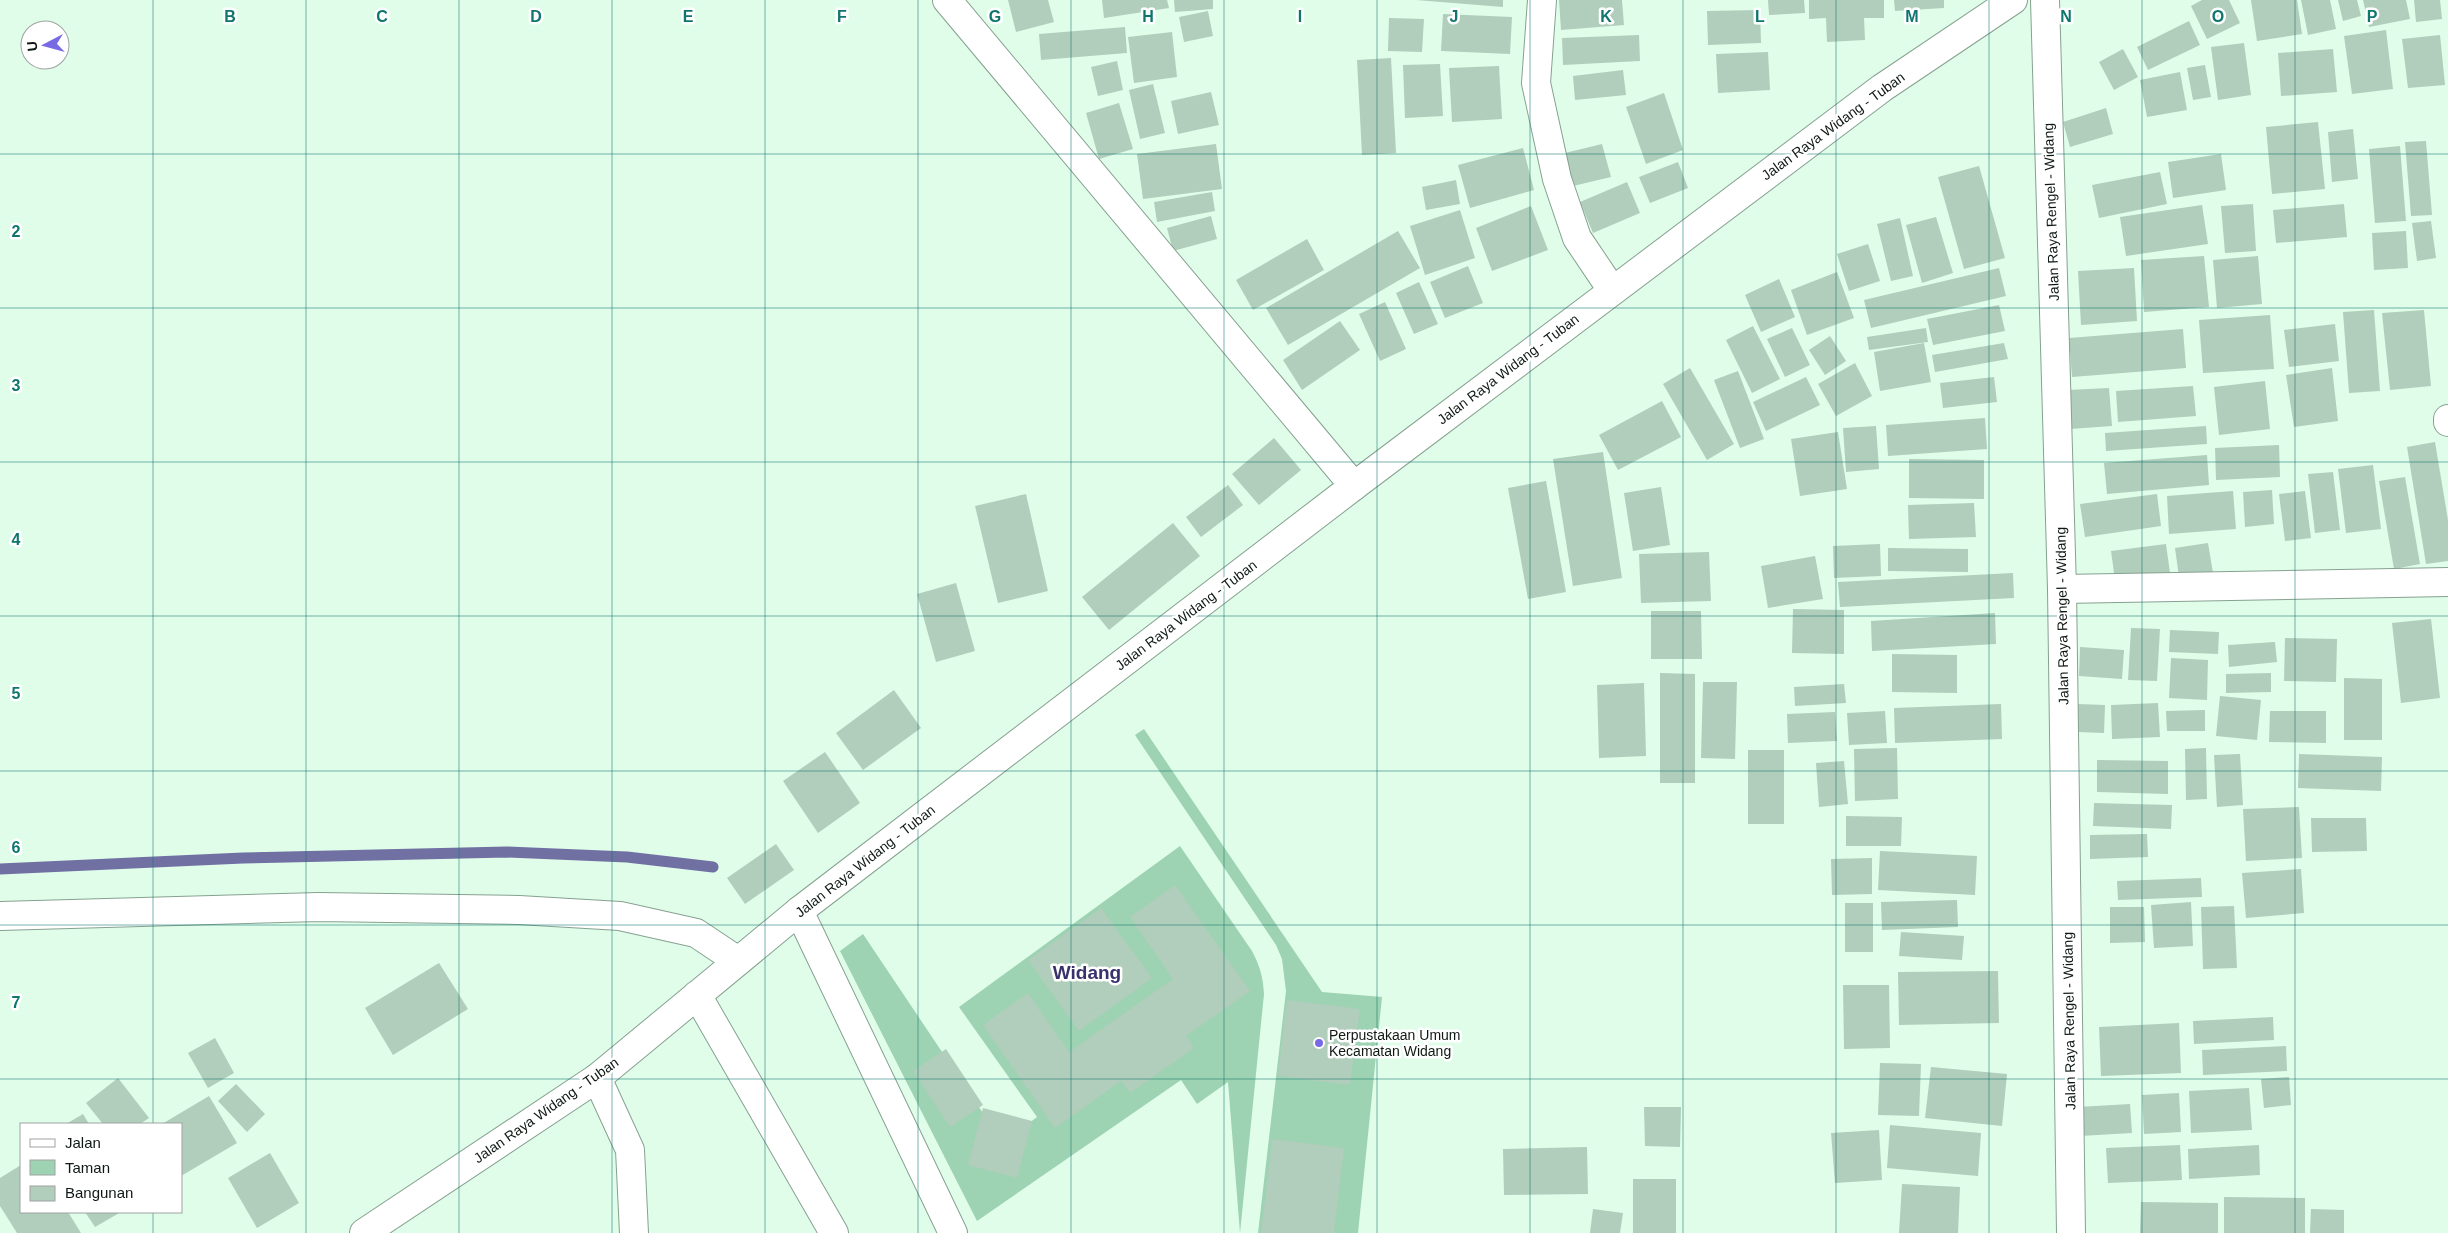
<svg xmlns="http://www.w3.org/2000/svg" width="2448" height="1233" font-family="Helvetica,sans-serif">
	<rect width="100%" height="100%" fill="#e0fdea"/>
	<!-- green -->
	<g fill="#9dd3b2">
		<polygon points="1144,729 1322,992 1382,997 1358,1233 1258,1233 1286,991 1282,959 1276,945 1135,735"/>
		<path d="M1180 846 1252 951C1260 966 1263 977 1264 994L1240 1233 1228 1082 1197 1104 1181 1080 977 1221 840 951 863 934 1003 1143 1037 1117 959 1007Z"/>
	</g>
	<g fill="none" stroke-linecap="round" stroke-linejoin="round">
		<!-- stream -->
		<polyline stroke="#7070a3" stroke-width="11" points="0,869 243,858 507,852 627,857 713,867"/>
	</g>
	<!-- building -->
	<g fill="#b1cdbb">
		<polygon points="1008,0 1048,0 1054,22 1016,32"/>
		<polygon points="1102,0 1167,0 1169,8 1104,18"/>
		<polygon points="1174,0 1213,0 1213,9 1175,12"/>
		<polygon points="1416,0 1503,0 1503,7"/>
		<polygon points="1559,0 1622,0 1624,25 1561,30"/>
		<polygon points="1768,0 1804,0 1805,13 1769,15"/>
		<polygon points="1809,0 1884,0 1884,18 1864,18 1865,40 1827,42 1826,18 1809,19"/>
		<polygon points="1894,0 1944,0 1944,8 1895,11"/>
		<polygon points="2202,0 2229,0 2240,23 2207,39 2191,6"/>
		<polygon points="2251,0 2297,0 2302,34 2257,41"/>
		<polygon points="2301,0 2330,0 2336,29 2308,35"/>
		<polygon points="2338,0 2357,0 2361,16 2343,21"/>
		<polygon points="2363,0 2406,0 2410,19 2369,27"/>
		<polygon points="2414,0 2440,0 2442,19 2416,22"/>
		<polygon points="1760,10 1761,43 1708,45 1707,11"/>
		<polygon points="1208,11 1213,36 1184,42 1179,17"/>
		<polygon points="1443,14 1512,17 1510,54 1441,51"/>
		<polygon points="1389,18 1424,19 1422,52 1388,51"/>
		<polygon points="2189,21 2200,45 2148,70 2137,47"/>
		<polygon points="1125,27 1127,53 1041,60 1039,34"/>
		<polygon points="2386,30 2393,89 2352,94 2344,36"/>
		<polygon points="1172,32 1177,77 1134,83 1128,37"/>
		<polygon points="1639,35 1640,61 1563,65 1562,38"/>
		<polygon points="2440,35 2445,85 2408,88 2402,39"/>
		<polygon points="2244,43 2251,95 2218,100 2211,47"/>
		<polygon points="2123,49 2138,77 2114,90 2099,62"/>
		<polygon points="2333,49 2337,92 2281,96 2278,53"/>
		<polygon points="1768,52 1770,90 1718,93 1716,54"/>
		<polygon points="1391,58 1396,153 1362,155 1357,60"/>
		<polygon points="1117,61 1123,90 1098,96 1091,67"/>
		<polygon points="1440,64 1443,116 1405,118 1403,65"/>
		<polygon points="2205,65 2211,97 2193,100 2187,68"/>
		<polygon points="1499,66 1502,119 1452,122 1449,68"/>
		<polygon points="1623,70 1626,95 1575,100 1573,76"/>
		<polygon points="2180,72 2187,110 2147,117 2140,80"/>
		<polygon points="1153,84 1165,133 1140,139 1129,90"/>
		<polygon points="1211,92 1219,125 1178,134 1171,101"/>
		<polygon points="1664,93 1683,150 1646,164 1626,107"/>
		<polygon points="1119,103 1133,149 1099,159 1086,113"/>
		<polygon points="2106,108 2113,134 2070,147 2063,122"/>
		<polygon points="2318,122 2325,189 2272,194 2266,127"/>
		<polygon points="2353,129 2358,179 2332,182 2328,132"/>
		<polygon points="2426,141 2432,215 2411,216 2405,142"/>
		<polygon points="1216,144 1222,189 1143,199 1137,154"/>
		<polygon points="1602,144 1611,177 1573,186 1565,153"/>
		<polygon points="2400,146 2406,221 2375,223 2369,149"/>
		<polygon points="1523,148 1534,190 1470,208 1458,165"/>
		<polygon points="2221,154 2226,190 2173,198 2168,162"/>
		<polygon points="1678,162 1688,188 1650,203 1639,177"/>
		<polygon points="1979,166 2005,258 1964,269 1938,177"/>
		<polygon points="2160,172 2167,204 2099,218 2092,185"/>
		<polygon points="1456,180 1460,204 1426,210 1422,187"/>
		<polygon points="1627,182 1640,213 1593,233 1580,202"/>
		<polygon points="1212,192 1215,211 1157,222 1154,202"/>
		<polygon points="2253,204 2256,251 2225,253 2221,206"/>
		<polygon points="2344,204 2347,237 2276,243 2273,210"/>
		<polygon points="2202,205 2208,244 2126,256 2120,217"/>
		<polygon points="1531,206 1548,250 1492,271 1476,228"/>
		<polygon points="1460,210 1475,258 1425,275 1410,226"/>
		<polygon points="1211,216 1217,239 1173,251 1167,228"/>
		<polygon points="1936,217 1953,273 1922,283 1906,225"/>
		<polygon points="1900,218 1913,276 1891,281 1877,224"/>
		<polygon points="2431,221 2436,258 2417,261 2412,223"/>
		<polygon points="1398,231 1420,268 1288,345 1266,308"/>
		<polygon points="2406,231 2408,268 2374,270 2372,233"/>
		<polygon points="1307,239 1324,270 1253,310 1236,280"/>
		<polygon points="1868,244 1880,281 1849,291 1837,254"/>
		<polygon points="2204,256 2209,307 2144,312 2141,260"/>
		<polygon points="2258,256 2262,304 2217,308 2213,260"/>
		<polygon points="1468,266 1483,303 1445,318 1430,282"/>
		<polygon points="1999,268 2006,296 1871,328 1864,300"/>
		<polygon points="2134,268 2137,321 2081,325 2078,271"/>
		<polygon points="1837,272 1854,318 1807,335 1791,290"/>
		<polygon points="1779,279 1795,317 1761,332 1745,295"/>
		<polygon points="1419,282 1438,324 1414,334 1396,293"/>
		<polygon points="1385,302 1406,349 1380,361 1359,314"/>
		<polygon points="1999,305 2005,331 1933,345 1927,319"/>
		<polygon points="2374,310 2380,391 2349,393 2343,312"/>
		<polygon points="2424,310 2431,386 2390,390 2382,313"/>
		<polygon points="2270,315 2274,369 2203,373 2199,320"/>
		<polygon points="1340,321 1360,350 1302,390 1283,360"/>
		<polygon points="2335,324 2339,361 2289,367 2284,330"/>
		<polygon points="1753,326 1780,379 1752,393 1726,340"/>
		<polygon points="1792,328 1810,365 1785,377 1767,339"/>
		<polygon points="1926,328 1928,342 1869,350 1867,337"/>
		<polygon points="2183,329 2186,368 2072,377 2069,338"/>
		<polygon points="1830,336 1846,361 1825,375 1809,350"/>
		<polygon points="1924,343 1931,382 1880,391 1874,352"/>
		<polygon points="2004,343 2008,359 1935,372 1932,355"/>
		<polygon points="1855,363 1872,396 1836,416 1818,384"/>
		<polygon points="1690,368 1734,444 1707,460 1663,384"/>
		<polygon points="2332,368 2338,421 2294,427 2286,375"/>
		<polygon points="1738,371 1764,439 1740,448 1714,380"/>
		<polygon points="1806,377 1820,405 1766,431 1753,402"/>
		<polygon points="1994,377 1997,402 1943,408 1940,383"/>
		<polygon points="2265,381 2270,429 2219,435 2214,387"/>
		<polygon points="2193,386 2196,416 2118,422 2116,391"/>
		<polygon points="2109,388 2112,426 2070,429 2067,390"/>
		<polygon points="1662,401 1681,437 1618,470 1599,435"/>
		<polygon points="1985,418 1987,449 1888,456 1886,425"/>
		<polygon points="1876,426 1879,469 1846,472 1843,428"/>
		<polygon points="2206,426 2207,444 2106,451 2105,433"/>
		<polygon points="1838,432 1847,489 1800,496 1791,439"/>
		<polygon points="1274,438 1301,470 1259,505 1232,474"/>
		<polygon points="2435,442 2448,520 2448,561 2426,564 2407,447"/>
		<polygon points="2279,445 2280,477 2216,480 2215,448"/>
		<polygon points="1603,452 1622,578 1573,586 1553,459"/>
		<polygon points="2207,455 2209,485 2107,494 2104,463"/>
		<polygon points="1909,459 1984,460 1984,499 1909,498"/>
		<polygon points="2373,465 2381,529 2346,533 2338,469"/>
		<polygon points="2333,472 2340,530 2315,533 2308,474"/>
		<polygon points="2405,477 2420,564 2394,569 2379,481"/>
		<polygon points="1546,481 1566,592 1528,599 1508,488"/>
		<polygon points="1228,485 1243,505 1201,537 1186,517"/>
		<polygon points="1661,487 1670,545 1633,551 1624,493"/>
		<polygon points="2272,490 2274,524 2245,527 2243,492"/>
		<polygon points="2233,491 2236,529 2169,534 2167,496"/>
		<polygon points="2305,491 2311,538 2285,541 2279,494"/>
		<polygon points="1026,494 1048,591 998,603 975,506"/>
		<polygon points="2157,494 2161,526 2085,537 2080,504"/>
		<polygon points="1974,503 1976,537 1909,539 1908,505"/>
		<polygon points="1173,523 1200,556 1109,630 1082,597"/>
		<polygon points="2208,543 2214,579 2180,584 2175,548"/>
		<polygon points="1880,544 1881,576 1834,578 1833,546"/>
		<polygon points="2166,544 2170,573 2115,580 2111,551"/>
		<polygon points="1888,548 1968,549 1968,572 1888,571"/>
		<polygon points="1709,552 1711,601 1641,603 1639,554"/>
		<polygon points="1815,556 1823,599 1768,608 1761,566"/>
		<polygon points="2013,573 2014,598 1840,607 1838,582"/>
		<polygon points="956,583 975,651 936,662 917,594"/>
		<polygon points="1793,609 1844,610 1844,654 1792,653"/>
		<polygon points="1651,611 1701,611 1702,659 1651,659"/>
		<polygon points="1995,613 1996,644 1872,651 1871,621"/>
		<polygon points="2431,619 2440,698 2401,703 2392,623"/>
		<polygon points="2131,628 2160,629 2157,681 2128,680"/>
		<polygon points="2170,630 2219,632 2218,654 2169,652"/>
		<polygon points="2285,638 2337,639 2336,682 2284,681"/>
		<polygon points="2275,642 2277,662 2229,667 2228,645"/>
		<polygon points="2080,647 2124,650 2122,679 2079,676"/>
		<polygon points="1892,654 1957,655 1957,693 1892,692"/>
		<polygon points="2171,658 2208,660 2207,700 2169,698"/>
		<polygon points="1660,673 1695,674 1695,783 1660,783"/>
		<polygon points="2271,673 2271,692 2226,693 2226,674"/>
		<polygon points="2344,678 2382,679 2382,740 2344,740"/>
		<polygon points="1703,682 1737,682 1735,759 1701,758"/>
		<polygon points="1644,683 1646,756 1599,758 1597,685"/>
		<polygon points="1844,684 1846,703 1795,706 1794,687"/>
		<polygon points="894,690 921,728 863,770 836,733"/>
		<polygon points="2220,696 2261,700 2257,740 2216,736"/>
		<polygon points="2158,703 2160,737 2112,739 2111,705"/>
		<polygon points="2001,704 2002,739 1895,743 1894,708"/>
		<polygon points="2078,704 2105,705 2104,733 2078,732"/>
		<polygon points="2205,710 2205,731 2167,731 2166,711"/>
		<polygon points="1885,711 1887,743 1849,745 1847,713"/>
		<polygon points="2270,711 2326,711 2326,743 2269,742"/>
		<polygon points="1835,712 1837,741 1788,743 1787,714"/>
		<polygon points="1897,748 1898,799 1855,801 1854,749"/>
		<polygon points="2206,748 2207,799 2186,800 2185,749"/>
		<rect x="1748" y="750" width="36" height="74"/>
		<polygon points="825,752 860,803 818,833 783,781"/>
		<polygon points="2240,754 2243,805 2217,807 2214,755"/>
		<polygon points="2299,754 2382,757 2381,791 2298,788"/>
		<polygon points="2097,760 2168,761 2168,794 2097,792"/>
		<polygon points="1844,761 1848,804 1819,807 1816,763"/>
		<polygon points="2094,803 2172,805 2171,829 2093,826"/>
		<polygon points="2299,807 2302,858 2246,861 2243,809"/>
		<polygon points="1846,816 1902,817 1901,846 1846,846"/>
		<polygon points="2311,818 2366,818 2367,851 2312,852"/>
		<polygon points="2147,834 2148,857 2090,859 2090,835"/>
		<polygon points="776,844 794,870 745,904 727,878"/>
		<polygon points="1880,851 1977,856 1975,895 1878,890"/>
		<polygon points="1872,858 1872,894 1832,895 1831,859"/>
		<polygon points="2301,869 2304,913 2246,918 2242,873"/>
		<polygon points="2201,878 2202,897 2118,900 2117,881"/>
		<polygon points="1175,885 1250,991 1186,1036 1194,1048 1130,1093 1121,1081 1055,1128 983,1025 1028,993 1069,1052 1173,979 1130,917"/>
		<polygon points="1957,900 1958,927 1882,930 1881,902"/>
		<polygon points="2191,902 2193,946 2154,948 2151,905"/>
		<rect x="1845" y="903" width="28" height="49"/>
		<polygon points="2234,906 2237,968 2203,969 2201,907"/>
		<polygon points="2110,907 2144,907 2145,942 2110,943"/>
		<polygon points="1101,908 1152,978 1079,1031 1028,960"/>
		<polygon points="1901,932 1964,936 1962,960 1899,956"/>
		<polygon points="439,963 468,1009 393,1055 365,1008"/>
		<polygon points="1998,971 1999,1023 1899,1025 1898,972"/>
		<polygon points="1843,985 1889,985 1890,1048 1844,1049"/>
		<polygon points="1287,1000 1360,1009 1350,1085 1278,1076"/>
		<polygon points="2273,1017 2274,1040 2194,1044 2193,1021"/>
		<polygon points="2179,1023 2181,1073 2101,1076 2099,1027"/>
		<polygon points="215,1038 234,1073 208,1088 188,1053"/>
		<polygon points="2286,1046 2287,1071 2203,1075 2202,1050"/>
		<polygon points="946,1049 983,1105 950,1127 913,1071"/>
		<polygon points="1880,1063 1921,1064 1919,1116 1878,1115"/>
		<polygon points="1931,1067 2007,1074 2002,1126 1925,1118"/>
		<polygon points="2289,1077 2291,1105 2264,1108 2261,1079"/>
		<polygon points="118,1078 149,1118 140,1124 103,1124 86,1103"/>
		<polygon points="236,1084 265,1114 247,1132 218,1101"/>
		<polygon points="2249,1088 2252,1130 2191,1133 2189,1091"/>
		<polygon points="2179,1093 2181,1132 2144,1134 2142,1095"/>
		<polygon points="209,1096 237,1143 181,1176 181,1124 162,1124"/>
		<polygon points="2130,1104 2132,1133 2080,1136 2078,1107"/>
		<polygon points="1644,1107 1681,1107 1680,1147 1645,1146"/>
		<polygon points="983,1108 1032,1121 1017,1178 968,1165"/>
		<polygon points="83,1114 89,1124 66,1124"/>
		<polygon points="1890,1125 1981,1133 1978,1176 1887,1168"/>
		<polygon points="1879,1130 1882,1180 1835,1183 1831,1133"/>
		<polygon points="1272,1139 1344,1148 1334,1233 1261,1233"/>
		<polygon points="2180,1145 2182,1180 2108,1183 2106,1148"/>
		<polygon points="2259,1145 2260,1175 2189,1179 2188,1149"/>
		<polygon points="1587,1147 1588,1194 1504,1195 1503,1149"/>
		<polygon points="270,1153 299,1203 257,1228 228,1178"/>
		<polygon points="21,1165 21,1212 68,1212 81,1233 17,1233 0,1206 0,1178"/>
		<rect x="1633" y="1179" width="43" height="54"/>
		<polygon points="1902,1184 1960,1187 1958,1233 1899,1233"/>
		<polygon points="2224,1197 2305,1198 2305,1233 2224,1233"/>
		<polygon points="2141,1202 2218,1203 2218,1233 2140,1233"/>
		<polygon points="1593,1209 1623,1213 1620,1233 1590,1233"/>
		<polygon points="2311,1209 2344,1210 2344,1233 2310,1233"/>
		<polygon points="85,1212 121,1212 95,1227"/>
	</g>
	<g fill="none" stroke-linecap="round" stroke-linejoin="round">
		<!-- minor casing -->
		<g stroke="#86a190" stroke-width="30">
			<g id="minor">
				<polyline points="947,0 1354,486"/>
				<polyline points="1542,0 1536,83 1557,179 1577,238 1612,290"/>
				<polyline points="2045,0 2062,589 2071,1233"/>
				<polyline points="2448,419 2448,422"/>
				<polyline points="2062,589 2448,582"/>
				<polyline points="799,911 953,1233"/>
				<polyline points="0,916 319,907 519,910 620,916 696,933 738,961"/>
				<polyline points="697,995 834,1233"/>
				<polyline points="597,1078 630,1150 634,1233"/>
			</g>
		</g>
		<!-- highway casing -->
		<g stroke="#86a190" stroke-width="30">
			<polyline id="highway" points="364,1233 597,1078 799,911 1354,486 1882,88 2013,0"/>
		</g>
		<!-- minor -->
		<use href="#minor" stroke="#fff" stroke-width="28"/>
		<!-- highway -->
		<use href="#highway" stroke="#fff" stroke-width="28"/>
	</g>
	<!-- grid -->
	<path fill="none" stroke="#0f766e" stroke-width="1" stroke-opacity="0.55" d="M153 0V1124M306 0V1233M459 0V1233M612 0V1233M765 0V1233M918 0V1233M1071 0V1233M1224 0V1233M1377 0V1233M1530 0V1233M1683 0V1233M1836 0V1233M1989 0V1233M2142 0V1233M2295 0V1233M0 154H2448M0 308H2448M0 462H2448M0 616H2448M0 771H2448M0 925H2448M0 1079H2448M153 1212V1233"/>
	<!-- markers -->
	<circle fill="#7869e5" stroke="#fff" stroke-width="2" cx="1319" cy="1043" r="5"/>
	<g text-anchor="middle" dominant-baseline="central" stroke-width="5" stroke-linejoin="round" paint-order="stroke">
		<!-- street labels -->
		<g font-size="14" fill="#0f1913" stroke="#fff">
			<text transform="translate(1833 126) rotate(-36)">Jalan Raya Widang - Tuban</text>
			<text transform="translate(2051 212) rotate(-92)">Jalan Raya Rengel - Widang</text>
			<text transform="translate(1508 369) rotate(-37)">Jalan Raya Widang - Tuban</text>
			<text transform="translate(1186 615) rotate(-37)">Jalan Raya Widang - Tuban</text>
			<text transform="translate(2062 616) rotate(-91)">Jalan Raya Rengel - Widang</text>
			<text transform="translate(865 861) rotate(-38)">Jalan Raya Widang - Tuban</text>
			<text transform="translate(2069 1021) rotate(-91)">Jalan Raya Rengel - Widang</text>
			<text transform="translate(546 1110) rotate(-35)">Jalan Raya Widang - Tuban</text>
		</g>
		<!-- poi labels -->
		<g font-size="14" fill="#0f1913" stroke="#fff" text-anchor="start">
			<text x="1329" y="1035">Perpustakaan Umum<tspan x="1329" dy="16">Kecamatan Widang</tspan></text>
		</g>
		<!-- district labels -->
		<g font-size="19" font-weight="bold" fill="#37316c" stroke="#fff">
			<text x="1087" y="972">Widang</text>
		</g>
	</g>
	<g font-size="16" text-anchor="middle" font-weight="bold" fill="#0f766e" stroke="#fff" stroke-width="5" stroke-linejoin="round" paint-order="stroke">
		<text x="230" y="22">B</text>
		<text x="382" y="22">C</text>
		<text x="536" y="22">D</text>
		<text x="688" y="22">E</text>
		<text x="842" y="22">F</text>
		<text x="995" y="22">G</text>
		<text x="1148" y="22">H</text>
		<text x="1300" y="22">I</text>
		<text x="1454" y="22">J</text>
		<text x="1606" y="22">K</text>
		<text x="1760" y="22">L</text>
		<text x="1912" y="22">M</text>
		<text x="2066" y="22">N</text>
		<text x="2218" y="22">O</text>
		<text x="2372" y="22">P</text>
		<text x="16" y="237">2</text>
		<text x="16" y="391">3</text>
		<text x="16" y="545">4</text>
		<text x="16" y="699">5</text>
		<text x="16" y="853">6</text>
		<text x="16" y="1008">7</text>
	</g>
	<!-- legend -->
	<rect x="20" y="1123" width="162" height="90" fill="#ffffff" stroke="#9fa3a1"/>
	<rect x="30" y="1139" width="25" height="8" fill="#ffffff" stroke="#9fa3a1"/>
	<text x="65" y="1148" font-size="15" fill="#0f1913">Jalan</text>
	<rect x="30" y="1160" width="25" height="15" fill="#9dd3b2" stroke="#9fa3a1"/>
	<text x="65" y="1173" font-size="15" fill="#0f1913">Taman</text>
	<rect x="30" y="1186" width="25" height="15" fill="#b1cdbb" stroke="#9fa3a1"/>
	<text x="65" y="1198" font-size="15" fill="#0f1913">Bangunan</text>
	<!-- north arrow -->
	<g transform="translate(45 45) rotate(264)"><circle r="24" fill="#ffffff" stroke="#9fa3a1"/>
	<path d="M0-4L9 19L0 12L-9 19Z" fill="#7869e5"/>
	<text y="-8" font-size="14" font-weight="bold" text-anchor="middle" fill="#0f1913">U</text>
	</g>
</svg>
